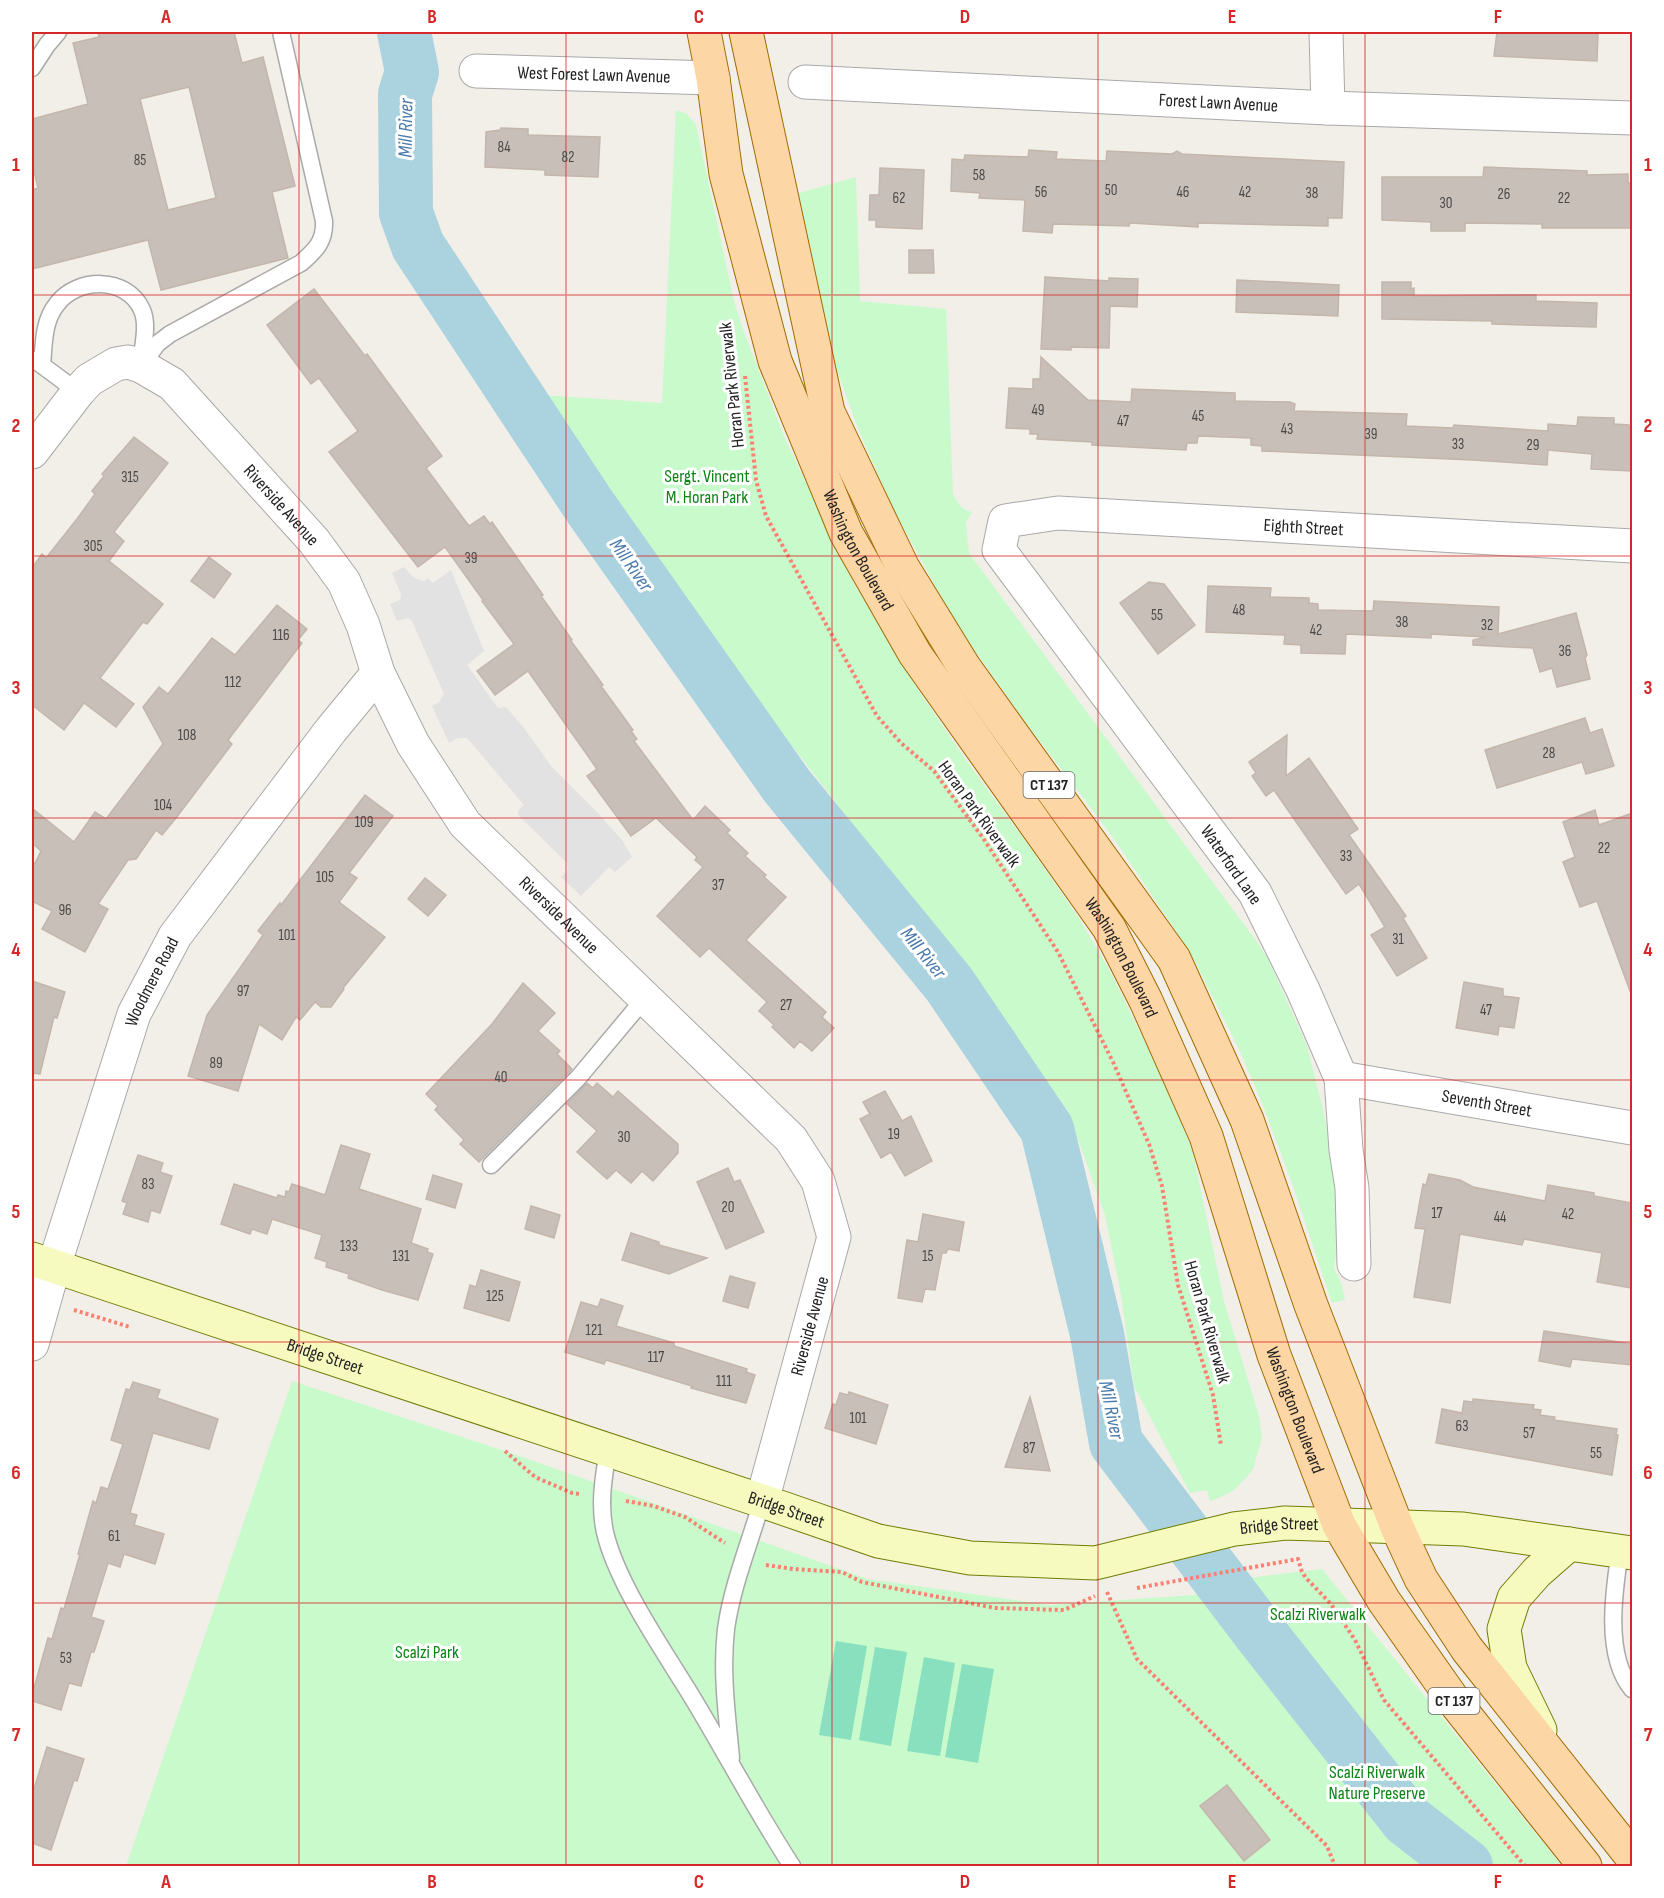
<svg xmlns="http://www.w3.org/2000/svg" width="1664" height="1898" font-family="'Sofia Sans Condensed',sans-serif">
	<rect width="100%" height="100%" fill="#f2efe9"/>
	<!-- park -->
	<g fill="#c8facc">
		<polygon points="676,110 687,114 696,125 734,301 742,327 784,436 853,582 915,685 966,760 1032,850 1080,920 1110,971 1175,1104 1193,1153 1224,1301 1259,1416 1262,1438 1253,1469 1245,1479 1234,1490 1221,1497 1210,1501 1207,1490 1190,1493 1134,1386 1120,1289 1105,1215 1068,1111 947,946 642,552 542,395 662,403"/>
		<path d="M856 177 860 301 946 309 953 494C958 503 961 510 972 512L966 523 969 553 1257 942 1268 959 1307 1046 1323 1109 1333 1163 1338 1242 1334 1268 1342 1285 1345 1300 1332 1303 1292 1183 1262 1103 1238 1047 1190 952 1112 836 1030 728 975 651 946 606 893 508 859 431 834 362 829 334 820 309 792 195Z"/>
		<polygon points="292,1381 511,1453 868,1579 1049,1605 1194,1595 1248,1578 1322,1569 1562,1866 126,1866"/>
	</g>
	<!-- pitch -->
	<g fill="#88e0be">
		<polygon points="836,1641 867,1646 851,1740 819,1735"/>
		<polygon points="875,1647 907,1652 891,1746 859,1740"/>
		<polygon points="924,1657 955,1663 940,1756 907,1751"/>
		<polygon points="962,1664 994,1669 978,1763 945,1757"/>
	</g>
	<!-- parking -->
	<polygon fill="#e2e2e2" points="404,567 414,578 424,581 428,578 433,583 451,570 484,651 467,665 498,708 506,707 524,728 551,766 596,811 622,840 632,857 615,872 609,867 581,896 561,877 568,870 567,863 518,815 518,811 524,805 467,738 458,738 449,743 432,706 440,701 444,694 412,621 408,618 397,621 390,604 400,600 401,594 392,573"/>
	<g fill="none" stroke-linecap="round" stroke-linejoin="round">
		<!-- river -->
		<polyline stroke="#aad3df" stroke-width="54" points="404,32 412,72 405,94 406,213 418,246 590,507 787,786 949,984 1047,1129 1097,1334 1116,1443 1260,1633 1407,1820 1466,1866"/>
	</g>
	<!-- building -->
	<g fill="#c7bfb8" stroke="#c4b6ab" stroke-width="1.5" fill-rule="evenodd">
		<path d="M98 32H234L242 63 263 57 295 186 272 192 288 258 161 290 148 240 32 269V190L38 188 32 163V119L88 104 73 43 99 37ZM189 87 216 198 168 210 140 99Z"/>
		<polygon points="1497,32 1598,32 1597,61 1494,56"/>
		<polygon points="501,128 528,129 528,135 600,137 598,177 545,175 545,170 485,167 486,132 500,130"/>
		<polygon points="1029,150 1057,152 1056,159 1106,161 1107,151 1172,154 1177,151 1182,154 1344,162 1342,218 1328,218 1328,226 1198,223 1198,227 1130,223 1129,226 1053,224 1052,233 1023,231 1025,200 979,198 980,193 951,191 952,159 964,160 965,155 1028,157"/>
		<polygon points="1484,167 1587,171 1587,175 1628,174 1628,183 1632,183 1632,228 1542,228 1542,224 1465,223 1465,231 1431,231 1431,222 1382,220 1382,177 1483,177"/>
		<polygon points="880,168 924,170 922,229 876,227 876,220 869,220 870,195 879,195"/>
		<polygon points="909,250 933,250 934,273 909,273"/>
		<polygon points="1045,277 1109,281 1109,278 1138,279 1137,307 1110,306 1109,348 1071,347 1071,350 1041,349"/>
		<polygon points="1237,280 1339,285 1338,316 1236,312"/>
		<polygon points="1382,282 1411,282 1411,289 1414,288 1414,296 1536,295 1536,301 1597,303 1596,327 1492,324 1492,321 1382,319"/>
		<polygon points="314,289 365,356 367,354 442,456 426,468 469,526 484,516 490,524 492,522 543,595 541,596 572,640 571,641 603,685 601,686 633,730 631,731 637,739 634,741 693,820 705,806 730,830 727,833 748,853 745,856 766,875 764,877 786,897 746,940 826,1012 822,1017 834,1028 812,1051 800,1041 794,1048 772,1027 774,1025 759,1011 767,1002 709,948 700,957 657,916 703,867 695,860 697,857 656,818 631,836 587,776 597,769 528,671 495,695 477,671 514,644 482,601 483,600 445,547 418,567 329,452 358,431 319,378 311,384 267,325"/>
		<polygon points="1041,357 1088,400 1131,402 1132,389 1235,393 1235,401 1290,402 1295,404 1294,411 1407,414 1406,426 1453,428 1454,425 1548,431 1548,424 1577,426 1578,417 1614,418 1614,424 1629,425 1629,428 1632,428 1632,471 1591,469 1592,454 1548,450 1547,465 1473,460 1262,451 1262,446 1251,445 1251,438 1198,436 1197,443 1187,443 1186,450 1092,445 1092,442 1037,439 1038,434 1030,434 1030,429 1006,428 1009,388 1033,389 1033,379 1040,379"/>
		<polygon points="134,437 168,463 114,532 124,541 109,561 163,604 147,624 143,622 100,678 134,704 116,727 84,703 64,730 32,705 32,568 42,554 46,558 77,519 95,494 92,491 104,476 102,474"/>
		<polygon points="209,557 231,574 214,598 191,581"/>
		<polygon points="1149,582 1164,584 1195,625 1158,654 1120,603"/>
		<polygon points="1208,586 1271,588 1270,597 1309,598 1309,603 1318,604 1318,610 1373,611 1374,601 1499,607 1498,634 1576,613 1587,655 1585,658 1590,679 1557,687 1552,668 1540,672 1533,648 1473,645 1473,640 1486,637 1431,634 1431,638 1346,634 1345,654 1301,653 1301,645 1284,644 1285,635 1206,632"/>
		<polygon points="277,605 307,629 298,640 302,643 228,740 232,744 176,818 162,835 156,830 136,859 128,860 98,904 108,909 85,952 42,929 52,911 32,901 32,869 41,851 32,843 32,808 74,842 95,812 106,819 163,744 143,707 159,687 168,694 212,638 235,655"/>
		<polygon points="1585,718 1590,733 1602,729 1614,766 1586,774 1582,762 1497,788 1485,750"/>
		<polygon points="1287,735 1286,776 1309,758 1358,829 1349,835 1406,916 1403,918 1427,958 1397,976 1371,935 1385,927 1359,884 1346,894 1274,790 1266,796 1252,776 1256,773 1249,762"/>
		<polygon points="365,795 393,816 349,873 357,878 339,902 385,937 343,988 344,989 331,1007 321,1007 315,1002 300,1020 296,1017 282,1040 259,1024 238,1091 188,1076 207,1015 263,935 258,931 280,903 281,905"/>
		<polygon points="1595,810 1599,825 1632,813 1632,990 1630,991 1597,901 1580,907 1563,862 1575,857 1563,822"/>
		<polygon points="425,878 446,895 428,916 408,899"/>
		<polygon points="32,981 65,992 57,1018 54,1017 40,1074 32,1073"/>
		<polygon points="1464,982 1503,989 1503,996 1519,998 1514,1028 1499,1026 1498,1035 1456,1028"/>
		<polygon points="523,983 555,1013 538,1031 560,1051 557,1054 572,1069 479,1162 460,1144 464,1140 435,1110 438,1106 426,1094 492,1024"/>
		<polygon points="587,1083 593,1088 597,1083 613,1097 618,1091 678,1144 678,1153 653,1181 642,1171 631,1183 616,1170 607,1179 577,1152 597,1131 567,1104"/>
		<polygon points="885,1091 902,1121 911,1116 932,1161 905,1176 891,1152 881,1158 860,1119 870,1114 863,1102"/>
		<polygon points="341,1145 370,1154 359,1189 421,1209 411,1243 428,1249 427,1252 433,1254 418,1300 382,1290 348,1278 349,1274 326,1267 327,1262 315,1258 322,1235 272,1219 267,1234 252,1229 250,1234 221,1224 234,1184 277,1198 278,1195 285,1197 286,1191 289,1192 292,1184 325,1195"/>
		<polygon points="138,1155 163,1163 160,1172 172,1176 160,1213 151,1210 148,1222 123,1214 127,1203 122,1201"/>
		<polygon points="728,1168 734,1182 740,1180 764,1232 726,1249 697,1182"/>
		<polygon points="1429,1174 1460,1180 1473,1187 1545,1201 1548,1185 1594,1193 1594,1196 1632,1203 1632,1288 1597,1282 1602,1253 1524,1239 1522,1245 1460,1234 1450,1303 1414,1297 1425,1229 1415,1228 1423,1184 1426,1185"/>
		<polygon points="433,1175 462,1184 455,1208 426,1199"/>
		<polygon points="531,1206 560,1215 554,1238 525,1229"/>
		<polygon points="923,1214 964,1222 959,1251 948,1249 946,1253 942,1253 935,1290 925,1289 922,1302 898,1298 907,1240 918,1242"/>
		<polygon points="631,1233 659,1242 659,1245 707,1258 669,1274 622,1260"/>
		<polygon points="481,1270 520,1282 509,1321 464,1308 470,1285 476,1287"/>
		<polygon points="730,1276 755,1283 748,1308 723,1301"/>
		<polygon points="601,1299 623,1306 616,1326 674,1343 674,1346 747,1369 746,1372 755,1375 746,1403 691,1388 692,1386 606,1360 604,1364 565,1352 581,1302 598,1307"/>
		<polygon points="1544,1331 1632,1344 1632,1365 1572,1359 1570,1367 1539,1361"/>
		<polygon points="133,1382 160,1390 157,1398 218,1419 209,1449 153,1433 130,1513 137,1515 134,1525 164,1534 155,1564 124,1554 120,1567 108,1563 91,1617 104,1621 94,1652 91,1652 81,1686 69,1683 61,1710 32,1701 32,1695 48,1638 52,1639 61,1608 64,1609 80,1554 78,1554 93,1501 96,1503 101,1487 108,1489 123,1444 111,1440 126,1389 130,1390"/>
		<polygon points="849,1392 888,1405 876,1444 825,1428 833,1404 836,1405 840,1393 848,1395"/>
		<polygon points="1030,1397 1050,1471 1005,1467"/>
		<polygon points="1473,1399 1534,1405 1533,1409 1541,1410 1540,1415 1555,1417 1554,1420 1617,1429 1616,1435 1618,1435 1612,1475 1436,1443 1442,1409 1462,1413 1464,1401 1473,1402"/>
		<polygon points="47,1747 84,1759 77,1781 74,1780 51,1850 32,1843 32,1795"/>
		<polygon points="1227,1785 1270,1840 1244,1861 1200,1806"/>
	</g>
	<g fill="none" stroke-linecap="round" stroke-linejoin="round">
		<!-- service casing -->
		<g stroke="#a9a9a9" stroke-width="19">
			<g id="service">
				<polyline points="32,68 47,45 58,32"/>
				<polyline points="35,360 78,392"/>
				<path d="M42 365C44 344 43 321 57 304 77 277 127 276 142 310 149 326 142 348 141 365"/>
				<path d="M141 366 157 344 170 334 301 263C316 250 325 241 324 221L281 32"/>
				<polyline points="491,1165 578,1078 645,998"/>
				<path d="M608 1450C603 1480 598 1510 607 1540 622 1591 664 1651 692 1697 726 1753 756 1811 792 1866"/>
				<path d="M1620 1551C1614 1590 1604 1656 1632 1689"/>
				<path d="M731 1758C727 1715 721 1672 726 1629 732 1586 750 1542 762 1501"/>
			</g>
		</g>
		<!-- minor casing -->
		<g stroke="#a9a9a9" stroke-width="35">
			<g id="minor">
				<polyline points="1326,32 1328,108"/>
				<path id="s1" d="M476 71 713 78"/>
				<path id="s2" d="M805 82 1328 108 1632 118"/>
				<path id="s3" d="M32 452 78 392 89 380 116 364 128 362 141 366 172 384 314 541 344 582 363 625 378 673 413 744 465 824 791 1139 818 1181 834 1237 762 1501"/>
				<path id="s4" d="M1341 1078 1632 1128"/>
				<path id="s5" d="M1354 1264 1352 1188 1346 1150 1341 1078 1303 990 1255 893 999 550 1005 521 1058 513 1632 546"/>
				<path id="s6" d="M32 1344 54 1266 134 1014 175 936 331 730 378 673"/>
			</g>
		</g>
		<!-- secondary casing -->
		<g stroke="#707d05" stroke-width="35">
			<g id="secondary">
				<path id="s7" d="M32 1259 762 1501 878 1541 970 1558 1095 1563 1234 1529 1285 1523 1463 1529 1632 1553"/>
				<polyline points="1540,1730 1510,1668 1504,1629 1514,1598 1537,1572 1569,1544"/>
			</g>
		</g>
		<!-- primary casing -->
		<g stroke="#a06b00" stroke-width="35">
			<g id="primary">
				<path id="s8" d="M704 32 713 78 726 174 775 361 846 533 915 654 1109 928 1146 1001 1206 1136 1274 1355 1339 1525 1384 1601 1457 1705 1585 1866"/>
				<polyline points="746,32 828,412 903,568 964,667 1174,959 1247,1120 1311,1305 1397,1527 1421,1579 1467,1649 1632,1857"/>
			</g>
		</g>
		<!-- path -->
		<g stroke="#fa8072" stroke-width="4" stroke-dasharray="3 3" stroke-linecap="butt">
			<polyline points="745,376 756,480 766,516 877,716 901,743 934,771 983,838 1058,952 1113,1062 1149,1144 1162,1186 1178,1285 1213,1395 1221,1445"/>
			<polyline points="74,1310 130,1327"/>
			<polyline points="505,1451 535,1477 572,1493 580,1494"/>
			<polyline points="626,1501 654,1506 685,1517 725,1543"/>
			<polyline points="766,1565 793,1569 842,1572 862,1582 995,1608 1064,1610 1095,1596"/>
			<polyline points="1137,1588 1298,1559 1302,1572 1306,1578 1331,1604 1355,1640 1384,1700 1525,1866"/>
			<polyline points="1107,1592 1137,1659 1327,1846 1335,1866"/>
		</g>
		<!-- service -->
		<use href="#service" stroke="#fff" stroke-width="16"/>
		<!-- minor -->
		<use href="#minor" stroke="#fff" stroke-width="33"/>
		<!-- secondary -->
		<use href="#secondary" stroke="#f7fabf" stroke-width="33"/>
		<!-- primary -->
		<use href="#primary" stroke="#fcd6a4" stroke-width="33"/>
	</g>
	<!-- grid -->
	<path fill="none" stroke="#d62828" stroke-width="1.5" stroke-opacity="0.55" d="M299 32V1866M566 32V1866M832 32V1866M1098 32V1866M1365 32V1866M32 295H1632M32 556H1632M32 818H1632M32 1080H1632M32 1342H1632M32 1603H1632"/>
	<g text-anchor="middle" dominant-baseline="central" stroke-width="6" stroke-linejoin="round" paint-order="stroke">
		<!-- number labels -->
		<g font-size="15" fill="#4b4948">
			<text x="504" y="147">84</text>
			<text x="568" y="157">82</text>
			<text x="140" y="160">85</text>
			<text x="979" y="175">58</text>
			<text x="1111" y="190">50</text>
			<text x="1041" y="192">56</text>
			<text x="1183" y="192">46</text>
			<text x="1245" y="192">42</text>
			<text x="1312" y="193">38</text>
			<text x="1504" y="194">26</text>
			<text x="899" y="198">62</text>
			<text x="1564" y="198">22</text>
			<text x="1446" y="203">30</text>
			<text x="1038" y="410">49</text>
			<text x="1198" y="416">45</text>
			<text x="1123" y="421">47</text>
			<text x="1287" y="429">43</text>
			<text x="1371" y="434">39</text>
			<text x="1458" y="444">33</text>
			<text x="1533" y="445">29</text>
			<text x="130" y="477">315</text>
			<text x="93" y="546">305</text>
			<text x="471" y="558">39</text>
			<text x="1239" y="610">48</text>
			<text x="1157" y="615">55</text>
			<text x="1402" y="622">38</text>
			<text x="1487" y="625">32</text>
			<text x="1316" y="630">42</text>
			<text x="281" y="635">116</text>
			<text x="1565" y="651">36</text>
			<text x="233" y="682">112</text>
			<text x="187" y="735">108</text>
			<text x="1549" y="753">28</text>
			<text x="163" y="805">104</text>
			<text x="364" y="822">109</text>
			<text x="1604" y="848">22</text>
			<text x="1346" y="856">33</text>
			<text x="325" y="877">105</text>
			<text x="718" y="885">37</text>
			<text x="65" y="910">96</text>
			<text x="287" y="935">101</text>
			<text x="1398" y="939">31</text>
			<text x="243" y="991">97</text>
			<text x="786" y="1005">27</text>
			<text x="1486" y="1010">47</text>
			<text x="216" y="1063">89</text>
			<text x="501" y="1077">40</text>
			<text x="894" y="1134">19</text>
			<text x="624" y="1137">30</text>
			<text x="148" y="1184">83</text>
			<text x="728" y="1207">20</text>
			<text x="1437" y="1213">17</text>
			<text x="1568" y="1214">42</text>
			<text x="1500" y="1217">44</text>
			<text x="349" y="1246">133</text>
			<text x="401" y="1256">131</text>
			<text x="928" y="1256">15</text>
			<text x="495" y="1296">125</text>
			<text x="594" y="1330">121</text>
			<text x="656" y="1357">117</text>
			<text x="724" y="1381">111</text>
			<text x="858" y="1418">101</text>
			<text x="1462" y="1426">63</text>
			<text x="1529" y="1433">57</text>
			<text x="1029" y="1448">87</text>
			<text x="1596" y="1453">55</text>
			<text x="114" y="1536">61</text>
			<text x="66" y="1658">53</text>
		</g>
		<!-- shield labels -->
		<g fill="#fff" stroke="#646464" stroke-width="1.5">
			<rect x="1023.5" y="772" width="51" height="26" rx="4.5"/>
			<rect x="1428.5" y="1688" width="51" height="26" rx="4.5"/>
		</g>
		<g font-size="16" font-weight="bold" fill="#222">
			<text x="1049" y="785">CT 137</text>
			<text x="1454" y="1701">CT 137</text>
		</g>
		<!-- street labels -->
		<g font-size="18" fill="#222" stroke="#fff">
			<text stroke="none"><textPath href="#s1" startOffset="118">West Forest Lawn Avenue</textPath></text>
			<text stroke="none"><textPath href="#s2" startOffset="414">Forest Lawn Avenue</textPath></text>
			<text transform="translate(732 385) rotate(-96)">Horan Park Riverwalk</text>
			<text stroke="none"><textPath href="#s3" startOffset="348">Riverside Avenue</textPath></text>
			<text stroke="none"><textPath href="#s5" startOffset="1148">Eighth Street</textPath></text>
			<text stroke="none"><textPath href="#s8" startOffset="544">Washington Boulevard</textPath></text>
			<text transform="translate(979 814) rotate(54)">Horan Park Riverwalk</text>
			<text transform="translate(1231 865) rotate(55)">Waterford Lane</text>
			<text stroke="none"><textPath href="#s3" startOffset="850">Riverside Avenue</textPath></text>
			<text stroke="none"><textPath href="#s8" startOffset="1030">Washington Boulevard</textPath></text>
			<text stroke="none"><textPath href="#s6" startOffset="382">Woodmere Road</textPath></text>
			<text stroke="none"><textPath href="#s4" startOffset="148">Seventh Street</textPath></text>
			<text transform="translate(1207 1322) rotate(74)">Horan Park Riverwalk</text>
			<text transform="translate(810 1326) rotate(-75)">Riverside Avenue</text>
			<text stroke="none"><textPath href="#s7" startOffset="309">Bridge Street</textPath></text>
			<text stroke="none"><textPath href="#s8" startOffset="1516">Washington Boulevard</textPath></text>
			<text stroke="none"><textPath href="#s7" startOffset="795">Bridge Street</textPath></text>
			<text stroke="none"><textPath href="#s7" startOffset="1299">Bridge Street</textPath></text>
		</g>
		<!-- park labels -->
		<g font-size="18" fill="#0c8416" stroke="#fff">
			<text x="707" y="476">Sergt. Vincent<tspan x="707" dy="21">M. Horan Park</tspan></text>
			<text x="1318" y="1614">Scalzi Riverwalk</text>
			<text x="427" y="1652">Scalzi Park</text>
			<text x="1377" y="1772">Scalzi Riverwalk<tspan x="1377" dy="21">Nature Preserve</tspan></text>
		</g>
		<!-- water labels -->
		<g font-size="20" font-style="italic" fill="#4a7aab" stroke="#fff">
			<text transform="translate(406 128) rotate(-89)">Mill River</text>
			<text transform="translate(631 565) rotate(55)">Mill River</text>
			<text transform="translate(923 953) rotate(51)">Mill River</text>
			<text transform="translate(1111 1410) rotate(78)">Mill River</text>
		</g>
	</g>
	<!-- border -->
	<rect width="1664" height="1898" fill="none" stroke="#ffffff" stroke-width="66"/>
	<rect x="33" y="33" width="1598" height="1832" fill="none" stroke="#d62828" stroke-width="2"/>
	<g font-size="20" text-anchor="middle" font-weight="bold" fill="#d62828">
		<text x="166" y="23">A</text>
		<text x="432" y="23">B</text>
		<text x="699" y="23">C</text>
		<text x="965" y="23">D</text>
		<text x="1232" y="23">E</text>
		<text x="1498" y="23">F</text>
		<text x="16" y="171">1</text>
		<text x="1648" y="171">1</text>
		<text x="16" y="432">2</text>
		<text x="1648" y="432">2</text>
		<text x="16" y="694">3</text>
		<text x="1648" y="694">3</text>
		<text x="16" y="956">4</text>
		<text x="1648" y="956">4</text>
		<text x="16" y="1218">5</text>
		<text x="1648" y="1218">5</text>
		<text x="16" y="1479">6</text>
		<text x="1648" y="1479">6</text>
		<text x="16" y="1741">7</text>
		<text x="1648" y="1741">7</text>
		<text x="166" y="1888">A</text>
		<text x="432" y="1888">B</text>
		<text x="699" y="1888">C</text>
		<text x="965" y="1888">D</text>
		<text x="1232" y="1888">E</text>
		<text x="1498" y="1888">F</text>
	</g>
</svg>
